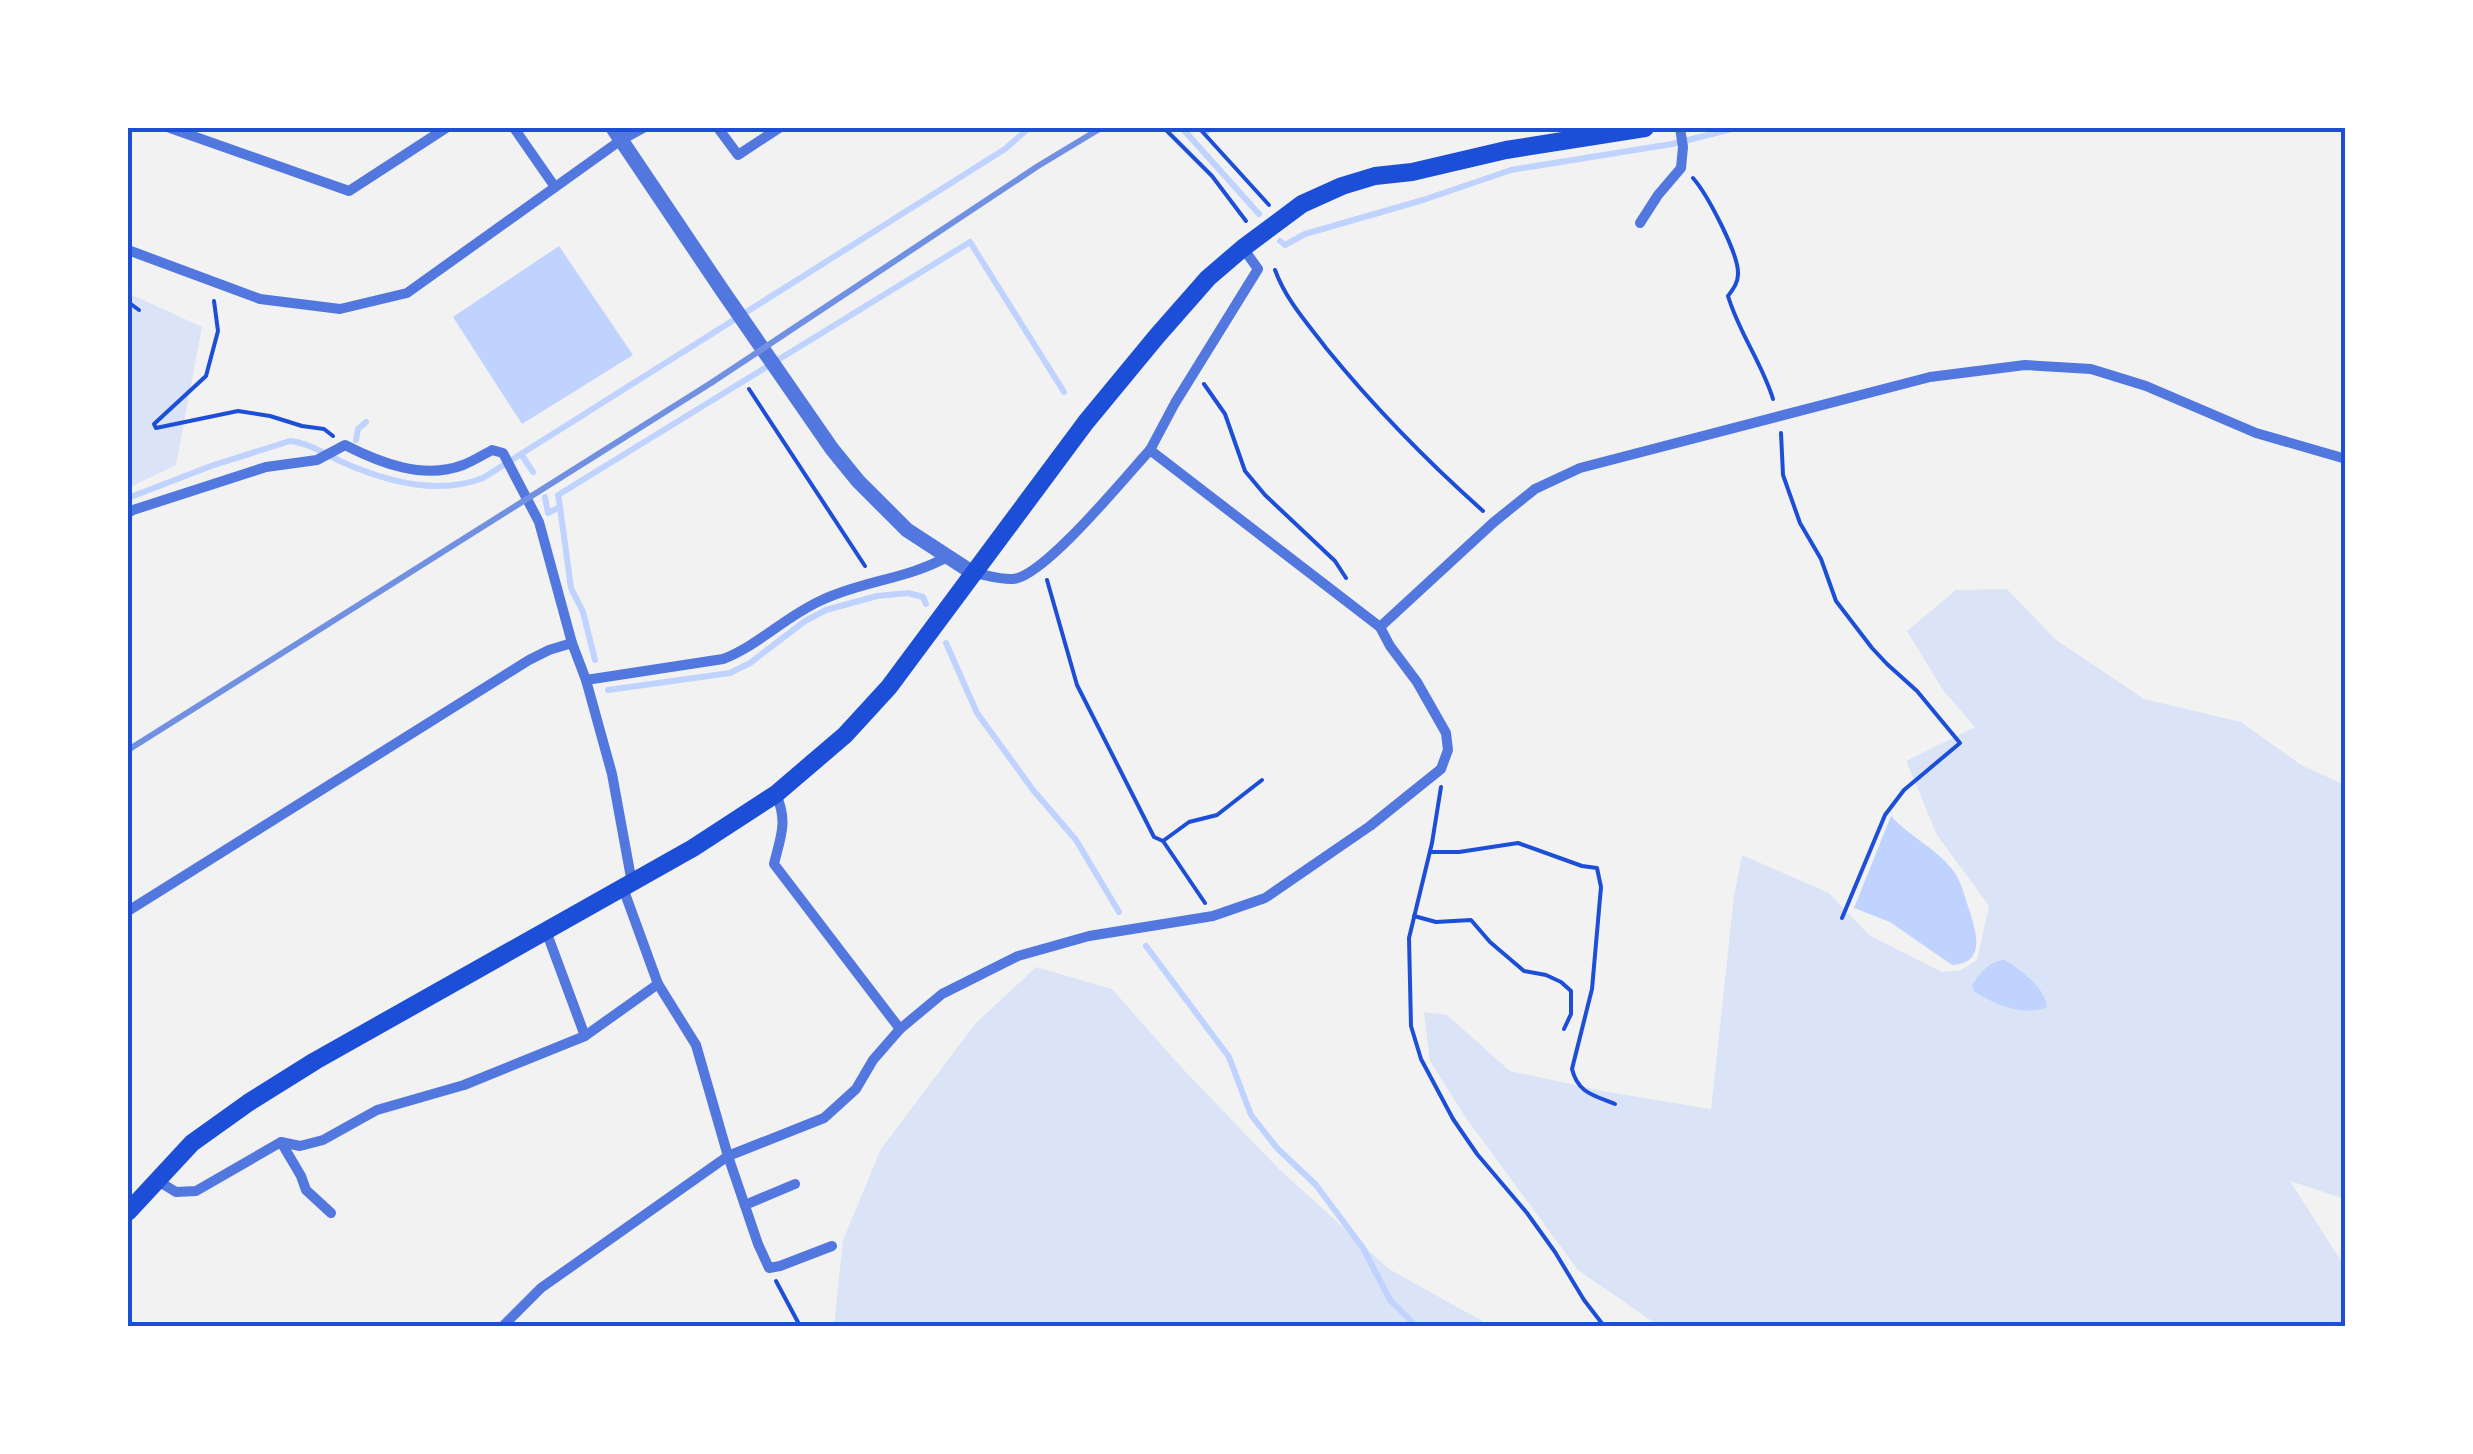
<svg xmlns="http://www.w3.org/2000/svg" width="2473" height="1454" font-family="Raleway,sans-serif">
	<rect width="100%" height="100%" fill="#f2f2f2"/>
	<!-- green -->
	<g fill="#dbe4f7">
		<polygon points="128,293 202,327 176,465 128,488"/>
		<polygon points="2007,589 2055,639 2144,699 2241,722 2301,765 2345,785 2345,1199 2290,1181 2345,1267 2345,1326 1659,1326 1578,1270 1466,1118 1430,1061 1424,1012 1447,1015 1510,1071 1608,1092 1711,1109 1734,896 1742,855 1829,893 1869,935 1942,972 1961,970 1977,960 1989,906 1937,835 1906,761 1975,727 1943,690 1907,631 1956,590"/>
		<polygon points="1036,967 1112,989 1182,1068 1279,1169 1389,1269 1491,1326 834,1326 843,1240 881,1149 975,1024"/>
	</g>
	<!-- water -->
	<g fill="#bfd3fe">
		<polygon points="559,246 633,355 522,424 453,317"/>
		<path d="M1891 816C1909 836 1935 848 1951 868 1960 878 1963 891 1967 903 1974 926 1990 963 1952 965L1890 922 1854 908Z"/>
		<path d="M2005 960C2021 970 2045 987 2047 1007 2023 1017 1995 1005 1974 991L1972 985C1981 973 1988 961 2005 960Z"/>
	</g>
	<g fill="none" stroke-linecap="round" stroke-linejoin="round">
		<!-- stream -->
		<g stroke="#bfd3fe" stroke-width="6">
			<polyline points="1182,128 1259,214"/>
			<polyline points="1207,131 1212,128"/>
			<polyline points="1280,241 1285,245 1305,234 1423,200 1511,170 1672,144 1736,128"/>
			<polyline points="356,440 358,429 366,422"/>
			<polyline points="521,454 533,472"/>
			<polyline points="545,497 548,513 560,507 558,495 970,242 1064,392"/>
			<path d="M128 498 211 466 290 441C308 443 324 453 340 461 384 481 437 496 483 478L1005 149 1029 128"/>
			<polyline points="560,507 571,588 583,612 595,660"/>
			<polyline points="946,643 977,713 1033,790 1076,840 1119,912"/>
			<polyline points="608,690 730,673 750,663 805,621 826,610 877,596 908,593 923,597 926,604"/>
			<polyline points="1146,946 1229,1057 1251,1115 1277,1148 1316,1185 1363,1248 1390,1300 1416,1326"/>
		</g>
		<!-- path -->
		<g stroke="#1d4ed8" stroke-width="4">
			<polyline points="1164,128 1212,176 1246,221"/>
			<polyline points="1199,128 1269,205"/>
			<path d="M1693 178C1707 194 1739 254 1738 274 1738 283 1733 289 1728 296 1739 333 1762 363 1773 399"/>
			<path d="M1275 270C1286 300 1307 323 1326 348 1374 407 1427 461 1483 511"/>
			<polyline points="214,301 218,331 206,376 154,424 156,428 238,411 270,416 302,426 324,429 333,436"/>
			<polyline points="128,302 139,310"/>
			<polyline points="1204,384 1225,414 1245,471 1265,495 1335,561 1346,578"/>
			<polyline points="749,389 865,566"/>
			<polyline points="1781,433 1783,475 1800,523 1821,559 1836,601 1872,648 1887,664 1917,691 1960,743 1904,790 1885,815 1842,918"/>
			<polyline points="1047,580 1077,685 1154,837 1163,841 1205,903"/>
			<polyline points="1441,787 1432,843 1409,938 1411,1026 1421,1059 1453,1119 1477,1154 1527,1213 1555,1252 1584,1300 1604,1326"/>
			<polyline points="1163,841 1189,822 1217,815 1262,780"/>
			<path d="M1430 852H1459L1518 843 1582 866 1597 868 1601 887 1592 989 1572 1069C1578 1093 1593 1095 1615 1104"/>
			<polyline points="1414,916 1436,922 1471,920 1490,942 1524,971 1546,975 1561,982 1571,991 1571,1014 1564,1029"/>
			<polyline points="776,1281 800,1326"/>
		</g>
		<!-- minor -->
		<g stroke="#5277de" stroke-width="10">
			<polyline points="170,128 349,191 446,128"/>
			<polyline points="514,128 555,187"/>
			<polyline points="718,128 738,155 779,128"/>
			<polyline points="1640,223 1658,195 1681,168 1683,147 1680,128"/>
			<polyline points="128,250 260,299 340,309 407,293 621,140 643,128"/>
			<polyline points="1150,450 1175,403 1258,269 1243,248"/>
			<path d="M128 513 133 510 266 467 317 460 345 445C380 463 424 480 463 465 473 461 483 455 492 450L503 453 539 522 572 643 586 680 612 774 632 883"/>
			<polyline points="1380,627 1494,522 1535,489 1580,468 1930,377 2025,365 2091,369 2146,386 2256,433 2346,459"/>
			<path d="M586 680 723 659C759 645 786 616 822 600 862 581 907 579 947 557"/>
			<path d="M776 794C788 822 781 835 774 864L900 1029"/>
			<polyline points="623,888 658,984 696,1045 728,1156 758,1244 769,1268 780,1266 832,1246"/>
			<polyline points="128,911 529,660 549,650 572,643"/>
			<polyline points="546,931 585,1036"/>
			<polyline points="281,1142 301,1176 306,1190 331,1213"/>
			<polyline points="158,1181 176,1192 196,1191 281,1142 300,1146 323,1140 377,1110 464,1085 585,1036 658,984"/>
			<polyline points="745,1205 795,1184"/>
			<path d="M503 1326 541 1288 728 1156 824 1118 856 1089 873 1060 900 1029 942 994 1018 956 1089 936 1213 916 1265 898 1370 826 1441 769 1448 750 1446 733 1417 682 1390 646 1380 627 1150 450C1126 476 1044 577 1013 579 1001 580 986 575 974 573"/>
		</g>
		<!-- tertiary -->
		<polyline stroke="#5277de" stroke-width="15" points="613,128 722,290 832,449 858,481 907,530 973,573"/>
		<!-- secondary -->
		<polyline stroke="#1d4ed8" stroke-width="18" points="128,1212 192,1143 248,1103 315,1061 693,848 776,794 845,735 889,687 1086,422 1157,336 1208,278 1243,248 1302,204 1342,186 1375,176 1412,172 1506,150 1645,128"/>
		<!-- rail -->
		<polyline stroke="#7290e2" stroke-width="6" points="128,750 711,383 1038,166 1101,128"/>
	</g>
	<!-- border -->
	<rect width="2473" height="1454" fill="none" stroke="#ffffff" stroke-width="260"/>
	<rect x="130" y="130" width="2213" height="1194" fill="none" stroke="#1d4ed8" stroke-width="4"/>
</svg>
